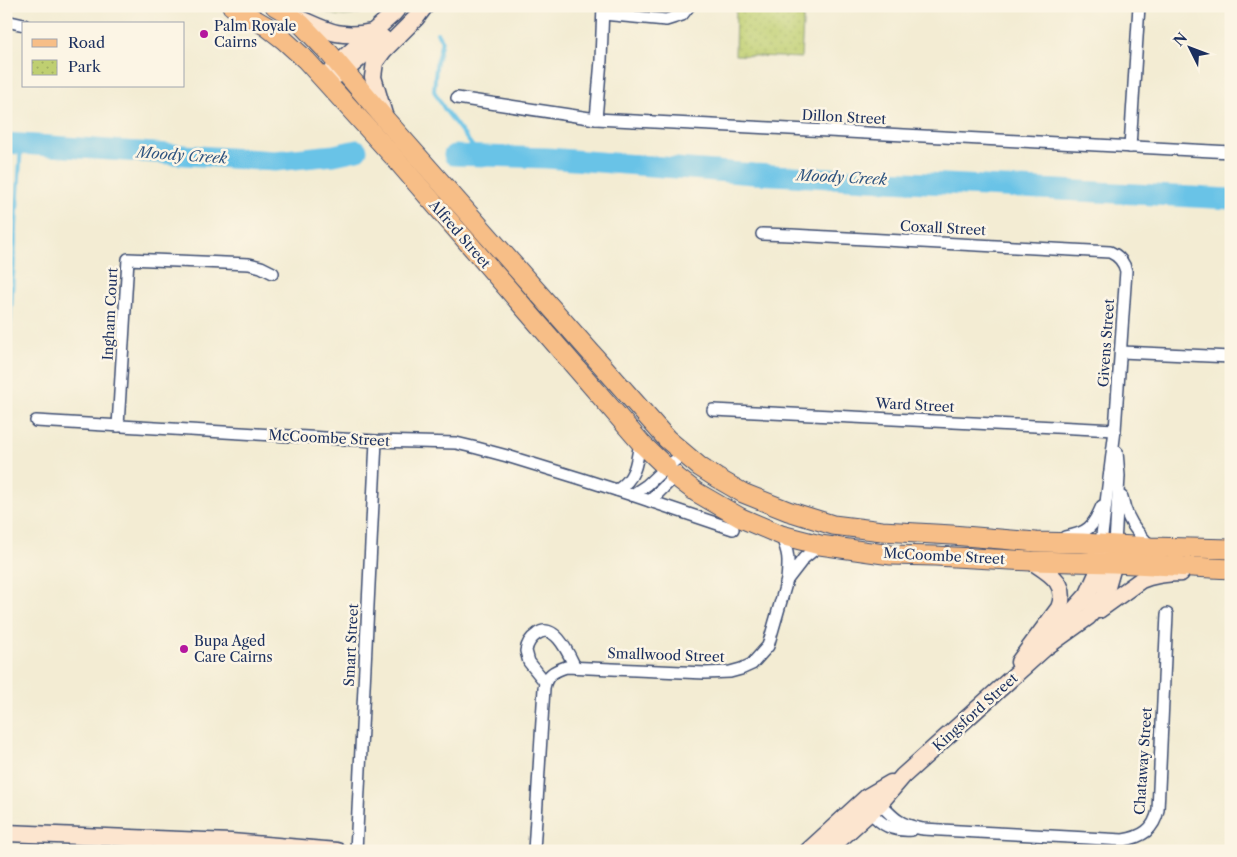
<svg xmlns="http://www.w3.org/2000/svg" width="1237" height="857" font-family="'Libre Caslon Text',serif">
	<defs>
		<pattern id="park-dots" width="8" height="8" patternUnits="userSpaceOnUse" patternTransform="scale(1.25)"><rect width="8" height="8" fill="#bfcf71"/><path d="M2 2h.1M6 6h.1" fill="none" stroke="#a4b264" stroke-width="1.8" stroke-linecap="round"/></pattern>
	</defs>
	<rect width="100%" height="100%" fill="#fcf5e5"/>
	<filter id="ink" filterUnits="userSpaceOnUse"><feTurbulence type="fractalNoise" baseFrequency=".02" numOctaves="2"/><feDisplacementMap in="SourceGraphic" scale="10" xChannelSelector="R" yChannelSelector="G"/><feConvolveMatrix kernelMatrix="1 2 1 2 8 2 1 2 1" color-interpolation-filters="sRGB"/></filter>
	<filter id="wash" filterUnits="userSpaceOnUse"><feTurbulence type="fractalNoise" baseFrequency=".0096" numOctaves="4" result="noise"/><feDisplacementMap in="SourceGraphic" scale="20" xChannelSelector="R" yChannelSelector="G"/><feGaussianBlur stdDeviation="1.12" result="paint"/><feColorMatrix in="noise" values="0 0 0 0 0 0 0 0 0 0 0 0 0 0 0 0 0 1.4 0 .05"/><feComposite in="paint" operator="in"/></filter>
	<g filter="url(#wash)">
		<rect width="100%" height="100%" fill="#f3ecd3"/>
		<!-- park -->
		<g fill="url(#park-dots)" stroke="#6d7f68">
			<path d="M314 6H375C353 19 335 19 314 6Z"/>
			<polygon points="736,6 804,6 801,58 735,55"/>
		</g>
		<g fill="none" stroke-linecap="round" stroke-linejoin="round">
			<!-- stream -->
			<g stroke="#69c3e7" stroke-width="4">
				<polyline points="437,33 442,40 436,66 434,91 445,110 480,156"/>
				<polyline points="6,392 21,144"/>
			</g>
			<!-- river -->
			<g stroke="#69c3e7" stroke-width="21">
				<polyline points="6,143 275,161 334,155 357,150"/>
				<polyline points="454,155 547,158 754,174 1231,199"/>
			</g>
		</g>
	</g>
	<g filter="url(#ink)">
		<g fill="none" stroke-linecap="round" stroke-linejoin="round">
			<!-- street casing -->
			<g stroke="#3b4b70" stroke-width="14">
				<g id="street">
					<polyline points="603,14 666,20 682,15 689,6"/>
					<polyline points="6,21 24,25"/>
					<polyline points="457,98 596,119 1231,152"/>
					<polyline points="596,119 601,60 603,6"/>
					<polyline points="1130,147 1139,6"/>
					<path d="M762 234 791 235 1110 252C1119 256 1124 262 1126 271L1115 430 1101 543"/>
					<polyline points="1121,352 1231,357"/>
					<polyline points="713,410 1115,430"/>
					<polyline points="36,421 376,441 456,443 477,448 507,456 582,479 632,495 733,529"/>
					<polyline points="118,426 128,259 249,264 261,267 273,273"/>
					<path d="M617 490C636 479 637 461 640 441"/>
					<polyline points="632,495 647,485 666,467 684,454"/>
					<path d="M1122 497C1126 519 1136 531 1151 547"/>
					<polyline points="650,501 675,476 677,472"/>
					<path d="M781 535C789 554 789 559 787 580L804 558 820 545"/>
					<path d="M1065 537C1088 533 1093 527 1102 506"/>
					<polyline points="1115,544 1119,476 1117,452"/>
					<path d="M545 682 529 662 526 651C527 644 531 638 537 634 555 621 569 655 575 667"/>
					<path d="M873 800C884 805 889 815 899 821 906 826 915 827 923 829L1123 840C1142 837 1154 830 1158 810L1167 614"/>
					<path d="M869 806C870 811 872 813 875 817 886 828 897 831 912 830"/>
					<polyline points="356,851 376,441"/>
					<path d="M534 851 544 688C546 675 554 671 566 667L705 673 730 672 741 669 752 664 768 646 787 580"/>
				</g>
			</g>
			<!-- secondary casing -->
			<g stroke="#3b4b70" stroke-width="19">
				<g id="secondary">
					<path d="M296 17C326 30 338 39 372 32"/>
					<polyline points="330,74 338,63 393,14 400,6"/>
					<polyline points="326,81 345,71 383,38"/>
					<polyline points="385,118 373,77 375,62 384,50 416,18 425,6"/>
					<path d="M1099 610 1141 580C1154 574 1167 574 1181 573"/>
					<polyline points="1053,637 1061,624 1088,594 1097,574 1100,551"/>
					<path d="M1019 662 1059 608C1069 583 1049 573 1031 561"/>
					<polyline points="6,833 231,842 337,851"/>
					<polyline points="808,851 867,797 891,783"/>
					<polyline points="827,851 880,803 903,776 1046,647 1088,617 1101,602 1105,594 1114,563 1115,551"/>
				</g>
			</g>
			<!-- primary casing -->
			<g stroke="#3b4b70" stroke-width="21">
				<g id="primary">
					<polyline points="232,6 266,26 284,40 306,60 393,156 642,444 666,467"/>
					<polyline points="275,6 287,13 302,25 329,53 385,119 667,439 700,467 717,478 743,493 788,511 833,525 882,531 952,535 1036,542 1082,543 1151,547 1231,549"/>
					<polyline points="675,476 696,492 741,518 781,535 820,545 891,555 935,556 1031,561 1114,563 1231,569"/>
				</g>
			</g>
			<!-- street -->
			<use href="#street" stroke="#fff" stroke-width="11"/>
			<!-- secondary -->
			<use href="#secondary" stroke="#fce5cf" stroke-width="16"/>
			<!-- primary -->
			<use href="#primary" stroke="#f7be87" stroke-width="19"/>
		</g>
	</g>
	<!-- markers -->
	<g fill="#b5179e" stroke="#fcf5e5" stroke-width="2">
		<circle cx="204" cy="34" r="5"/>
		<circle cx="184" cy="649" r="5"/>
	</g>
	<g text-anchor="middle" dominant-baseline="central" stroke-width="5" stroke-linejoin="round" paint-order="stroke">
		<!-- poi labels -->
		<g font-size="14" fill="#1b2f5e" stroke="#fcf5e5" text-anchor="start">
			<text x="214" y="26">Palm Royale<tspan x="214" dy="16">Cairns</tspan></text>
			<text x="194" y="641">Bupa Aged<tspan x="194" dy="16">Care Cairns</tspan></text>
		</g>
		<!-- street labels -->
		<g font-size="14" fill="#1b2f5e" stroke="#fcf5e5">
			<text transform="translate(844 117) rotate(3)">Dillon Street</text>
			<text transform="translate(943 228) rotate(3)">Coxall Street</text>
			<text transform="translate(460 234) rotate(49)">Alfred Street</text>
			<text transform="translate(110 314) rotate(-87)">Ingham Court</text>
			<text transform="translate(1106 343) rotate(-86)">Givens Street</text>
			<text transform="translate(915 405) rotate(3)">Ward Street</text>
			<text transform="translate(329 438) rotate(3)">McCoombe Street</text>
			<text transform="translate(944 556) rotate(3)">McCoombe Street</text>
			<text transform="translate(351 645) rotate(-87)">Smart Street</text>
			<text transform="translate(666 655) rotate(2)">Smallwood Street</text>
			<text transform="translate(975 712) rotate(-42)">Kingsford Street</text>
			<text transform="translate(1143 761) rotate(-86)">Chataway Street</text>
		</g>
		<!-- water labels -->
		<g font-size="15" font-style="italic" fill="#2e5480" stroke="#fcf5e5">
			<text transform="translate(182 155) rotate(4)">Moody Creek</text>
			<text transform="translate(842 177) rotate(3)">Moody Creek</text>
		</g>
	</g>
	<!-- margin -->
	<rect width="1237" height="857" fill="none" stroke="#fcf5e5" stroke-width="25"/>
	<!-- legend -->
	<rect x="22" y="22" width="162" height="65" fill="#fcf5e5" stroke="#a2a6af"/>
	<rect x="32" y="39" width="25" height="8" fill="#f7be87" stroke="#a2a6af"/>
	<text x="68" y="48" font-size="15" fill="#1b2f5e">Road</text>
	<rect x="32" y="60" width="25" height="15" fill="url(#park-dots)" stroke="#a2a6af"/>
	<text x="68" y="72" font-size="15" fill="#1b2f5e">Park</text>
	<!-- north arrow -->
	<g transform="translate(1190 48) rotate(312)" stroke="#fcf5e5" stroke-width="4" paint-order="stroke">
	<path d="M0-4L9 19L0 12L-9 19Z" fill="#1b2f5e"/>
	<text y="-8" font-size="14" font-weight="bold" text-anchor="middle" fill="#1b2f5e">N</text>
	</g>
</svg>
